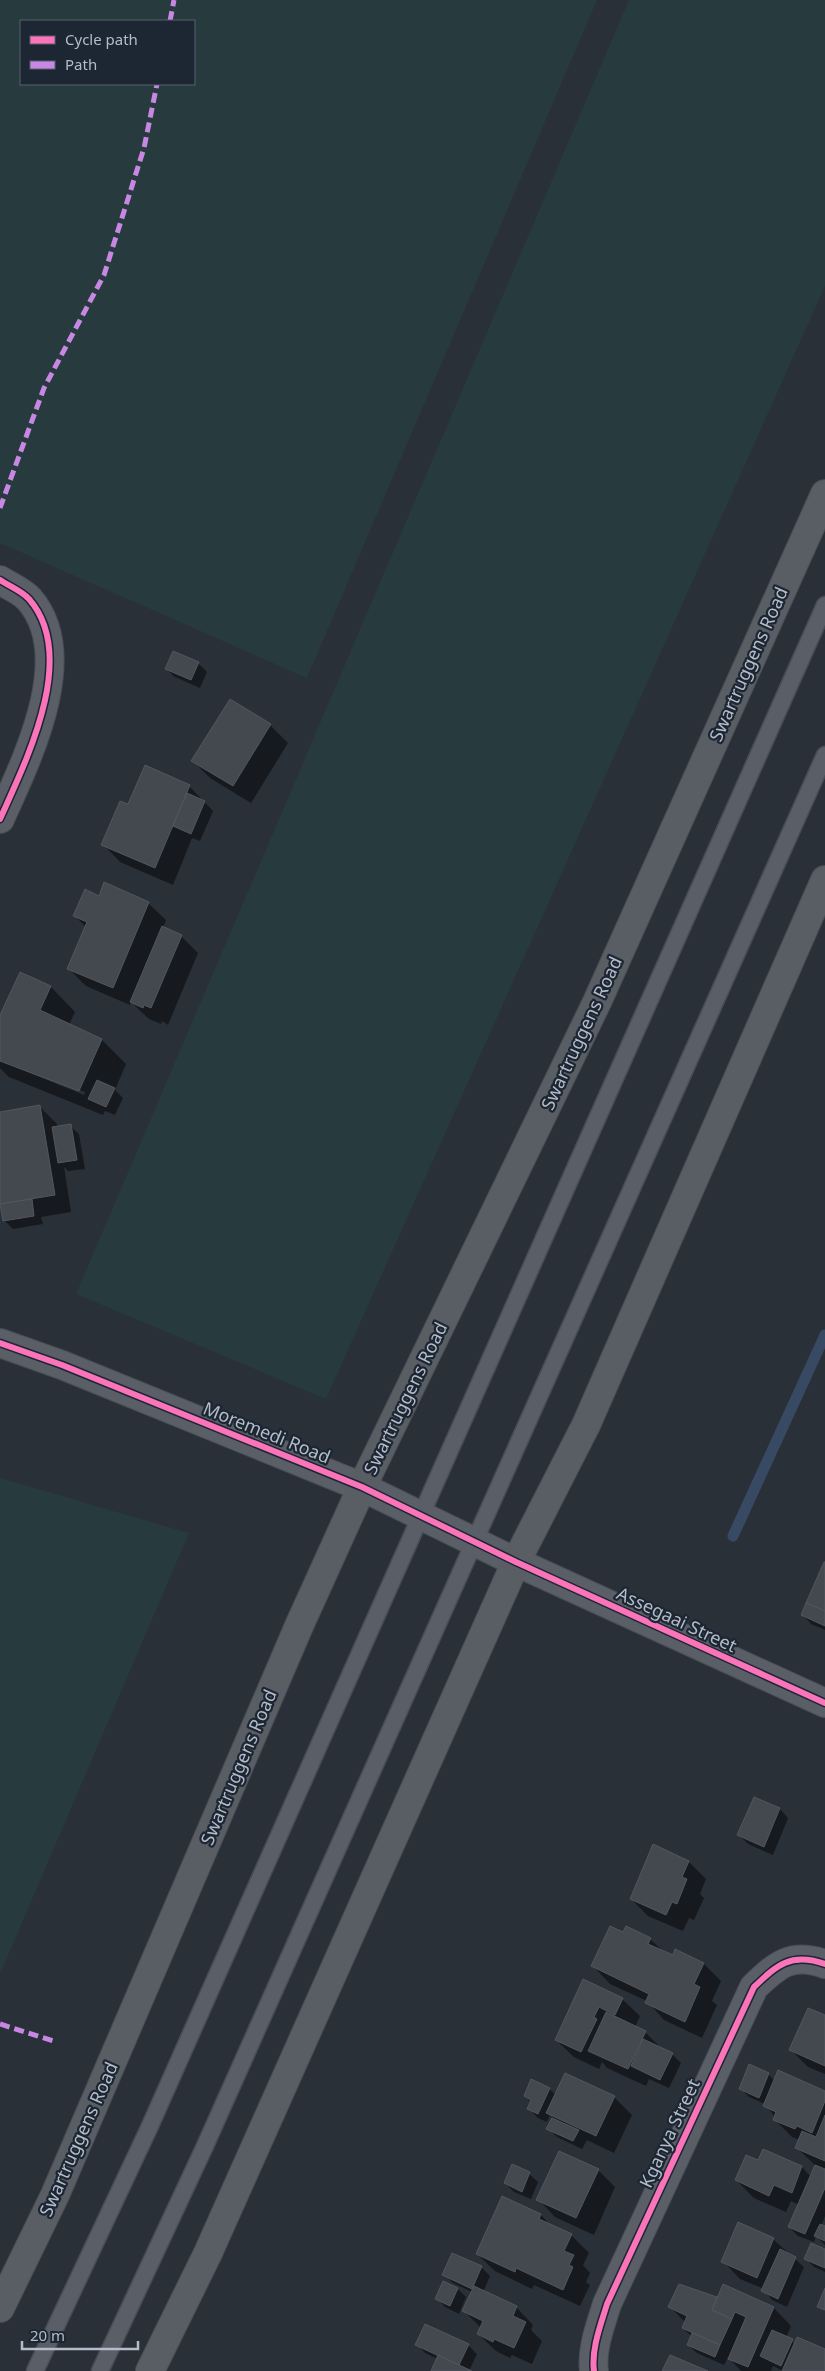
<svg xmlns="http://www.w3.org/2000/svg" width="825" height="2371" font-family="'Noto Sans',sans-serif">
	<rect width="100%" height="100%" fill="#2a3038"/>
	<!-- green -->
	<g fill="#273a3e" fill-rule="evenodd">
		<path d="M0 0H597L307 678 0 543ZM21 21H194V84H21Z"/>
		<polygon points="629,0 825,0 825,286 326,1399 76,1294"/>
		<polygon points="0,1478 189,1533 0,1974"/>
	</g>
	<!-- shadow -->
	<g fill="#0007" fill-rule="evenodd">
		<polygon points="198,663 207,672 200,688 175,677 166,669"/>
		<polygon points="230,700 270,725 288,743 251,803 210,778 193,761"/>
		<polygon points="189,786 213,811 200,841 192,838 173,885 120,862 103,844 129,806"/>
		<polygon points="99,897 148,903 166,920 163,928 181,936 198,953 168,1025 162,1021 161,1024 149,1019 131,1002 130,1005 86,986 69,969 86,927 75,916"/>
		<path d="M20 974 51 987 75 1012 69 1025 102 1040 126 1064 115 1090 123 1098 115 1115 105 1111 103 1115 9 1077 0 1068V1018ZM13 1064 85 1092 84 1095 13 1066Z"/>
		<polygon points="39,1106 57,1124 57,1128 70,1126 79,1134 85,1169 68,1171 64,1167 71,1212 41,1217 43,1224 13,1229 4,1220 0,1198 0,1113"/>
		<polygon points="825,1564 825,1630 811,1624 803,1615"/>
		<polygon points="755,1798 780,1809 788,1818 773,1855 748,1844 739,1835"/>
		<polygon points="689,1862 706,1879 700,1894 704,1898 694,1920 689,1918 683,1931 648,1916 631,1899"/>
		<polygon points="624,1934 650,1939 664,1952 674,1957 676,1951 704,1964 721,1981 712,2001 717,2005 702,2038 664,2020 647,2001 610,1984 593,1966"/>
		<polygon points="584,1981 622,1999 640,2016 635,2027 645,2032 663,2050 672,2054 681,2063 669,2088 649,2079 646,2086 607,2068 602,2062 599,2069 574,2057 556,2040"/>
		<polygon points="825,2017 825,2074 808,2067 791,2050"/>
		<polygon points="768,2074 775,2081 825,2092 825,2216 821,2226 825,2227 825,2245 816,2236 814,2242 798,2236 789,2227 799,2205 791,2201 786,2212 754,2198 736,2180 759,2162 764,2151 802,2167 811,2177 816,2166 796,2147 800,2140 792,2137 774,2119 775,2117 765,2104 749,2097 740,2088"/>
		<polygon points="549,2089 556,2095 614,2097 632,2115 614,2153 587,2140 582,2149 557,2137 548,2128 553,2118 550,2115 547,2122 538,2118 529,2109 532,2103 525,2096"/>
		<polygon points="598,2170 615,2187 594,2235 555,2217 538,2199"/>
		<polygon points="529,2174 538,2182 531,2199 514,2192 505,2183"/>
		<polygon points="503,2198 541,2215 551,2226 571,2235 589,2253 583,2265 590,2273 586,2282 590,2285 580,2306 534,2285 532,2289 495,2271 477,2254"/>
		<polygon points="773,2239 804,2267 787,2307 772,2300 764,2289 740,2279 723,2261"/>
		<polygon points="825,2250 825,2272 814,2267 806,2259"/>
		<polygon points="453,2255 482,2268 490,2276 483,2292 516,2307 533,2325 531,2330 542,2341 532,2364 512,2355 510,2358 496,2351 478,2334 481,2328 464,2311 472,2292 453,2283 444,2275"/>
		<polygon points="679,2285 718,2299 724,2286 774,2308 791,2326 786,2338 795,2344 825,2350 825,2371 783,2371 773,2366 771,2371 741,2371 728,2357 724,2365 697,2353 688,2345 692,2337 683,2328 686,2323 670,2307"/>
		<polygon points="458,2289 466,2297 459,2314 445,2307 437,2298"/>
		<polygon points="417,2344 468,2345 477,2354 469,2371 432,2371 438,2359 425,2353"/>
	</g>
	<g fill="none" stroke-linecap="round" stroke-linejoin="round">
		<!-- stream -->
		<polyline stroke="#384963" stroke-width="11" points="733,1536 825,1335"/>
	</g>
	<!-- building -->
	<g fill="#444950" stroke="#52575f">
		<polygon points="173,651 199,662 191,680 165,669"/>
		<polygon points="230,699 271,724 233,786 191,761"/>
		<polygon points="145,765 190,785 155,868 101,845 120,801 128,804"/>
		<polygon points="187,793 205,801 191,834 173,826"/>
		<polygon points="104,882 149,902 113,988 67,969 87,922 73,916 85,889 99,896"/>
		<polygon points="162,926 182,935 151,1008 144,1005 143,1008 130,1002"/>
		<polygon points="20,972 51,986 40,1010 102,1039 79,1091 0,1061 0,1015"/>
		<polygon points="97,1080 115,1088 106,1107 88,1099"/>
		<polygon points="40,1105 55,1195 0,1204 0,1112"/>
		<polygon points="71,1124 77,1160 58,1163 52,1127"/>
		<polygon points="32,1199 34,1216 3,1221 0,1204"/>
		<polygon points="824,1562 825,1562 825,1611 806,1603"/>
		<polygon points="806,1603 825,1611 825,1626 801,1615"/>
		<polygon points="754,1797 780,1808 764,1847 737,1835"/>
		<polygon points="653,1844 689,1861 682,1877 687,1879 677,1904 672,1902 666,1915 630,1899"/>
		<polygon points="610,1926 623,1932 626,1926 651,1938 648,1944 673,1955 675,1949 704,1963 694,1984 700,1987 685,2022 645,2003 649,1994 591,1966"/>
		<polygon points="583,1979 623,1998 615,2015 599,2007 594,2017 597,2019 581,2052 555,2040"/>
		<polygon points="808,2008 825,2015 825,2066 789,2050"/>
		<polygon points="606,2012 646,2031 628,2069 588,2051"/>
		<polygon points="643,2039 673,2053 660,2080 631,2066"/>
		<polygon points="749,2064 769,2073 759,2098 739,2089"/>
		<polygon points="778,2070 825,2091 825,2101 812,2133 797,2126 795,2129 773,2120 776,2112 763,2106"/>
		<polygon points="565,2073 615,2096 596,2136 546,2113"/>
		<polygon points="531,2079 550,2088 538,2114 527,2109 531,2100 524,2096"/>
		<polygon points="825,2115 825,2161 795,2148 802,2131 816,2137"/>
		<polygon points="552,2118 579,2130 573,2141 546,2129"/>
		<polygon points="763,2149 802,2166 792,2193 774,2185 769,2196 735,2180 746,2155 758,2160"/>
		<polygon points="559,2151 599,2169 576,2218 536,2200"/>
		<polygon points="512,2164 530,2172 522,2192 504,2183"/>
		<polygon points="815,2165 825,2169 825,2188 805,2234 788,2227"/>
		<polygon points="502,2196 541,2214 539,2219 572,2234 564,2251 574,2255 569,2265 573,2267 563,2290 516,2268 515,2272 476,2254"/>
		<polygon points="738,2222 774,2238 757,2278 721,2262"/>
		<polygon points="820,2224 825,2226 825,2241 814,2236"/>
		<polygon points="811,2243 825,2249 825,2268 804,2259"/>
		<polygon points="780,2249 796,2257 778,2299 761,2291"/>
		<polygon points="452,2253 482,2266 472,2289 442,2275"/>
		<polygon points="443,2281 458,2288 450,2306 435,2299"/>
		<polygon points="679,2284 717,2297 712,2310 732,2319 720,2345 682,2328 687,2316 668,2307"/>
		<polygon points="723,2284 774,2307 748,2367 728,2359 746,2317 735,2312 732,2319 712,2310"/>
		<polygon points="474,2286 517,2306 513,2316 526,2322 514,2348 494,2339 493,2342 477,2334 483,2321 462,2311"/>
		<polygon points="825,2288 825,2310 817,2307"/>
		<polygon points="425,2324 469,2344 459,2365 415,2345"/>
		<polygon points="772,2330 793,2339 781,2366 760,2356"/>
		<polygon points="692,2333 720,2345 715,2357 687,2345"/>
		<polygon points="797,2337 825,2349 825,2371 782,2371"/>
		<polygon points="438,2355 459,2365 472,2371 431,2371"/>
		<polygon points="670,2355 708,2371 662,2371"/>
	</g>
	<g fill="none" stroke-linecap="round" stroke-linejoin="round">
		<!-- service casing -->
		<g stroke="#484c53" stroke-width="19">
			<g id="service">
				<polyline points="35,2371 150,2126 825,605"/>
				<polyline points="100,2371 205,2146 825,755"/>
			</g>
		</g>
		<!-- minor casing -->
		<g stroke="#484c53" stroke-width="30">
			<g id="minor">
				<path d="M0 580C9 586 22 591 29 599 79 656 26 761 0 819"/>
				<path d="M594 2371C591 2349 601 2324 607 2304L754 1987C777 1965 791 1952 825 1964"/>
			</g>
		</g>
		<!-- tertiary casing -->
		<g stroke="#484c53" stroke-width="30">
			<polyline id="tertiary" points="0,1343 62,1365 362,1487 516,1562 825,1703"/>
		</g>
		<!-- secondary casing -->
		<g stroke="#484c53" stroke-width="30">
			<g id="secondary">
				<polyline points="0,2308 55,2195 299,1626 362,1487 597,1002 825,494"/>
				<polyline points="150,2371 208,2253 516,1562 586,1425 825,880"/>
			</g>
		</g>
		<!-- service -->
		<use href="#service" stroke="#5a5e66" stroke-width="16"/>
		<!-- minor -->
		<use href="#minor" stroke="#5a5e66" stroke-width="28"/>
		<!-- tertiary -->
		<use href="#tertiary" stroke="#5a5e66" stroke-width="28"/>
		<!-- secondary -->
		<use href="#secondary" stroke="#595d64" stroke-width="28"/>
		<!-- quiet -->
		<g stroke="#c787e3" stroke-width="5" stroke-dasharray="10 5" stroke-linecap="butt">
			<polyline points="170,21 174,0"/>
			<polyline points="0,508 44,388 104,275 144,148 157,84"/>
			<polyline points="0,2024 57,2042"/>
		</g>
		<!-- cycleway casing -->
		<g stroke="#1d2633" stroke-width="9">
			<g id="cycleway">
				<path d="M0 580C9 586 22 591 29 599 79 656 26 761 0 819"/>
				<polyline points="0,1343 62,1365 362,1487 516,1562 825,1703"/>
				<path d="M594 2371C591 2349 601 2324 607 2304L754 1987C777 1965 791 1952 825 1964"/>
			</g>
		</g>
		<!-- cycleway -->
		<use href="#cycleway" stroke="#fb73b8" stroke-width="6"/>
	</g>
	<g text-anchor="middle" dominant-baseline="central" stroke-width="4.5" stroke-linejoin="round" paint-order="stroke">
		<!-- street labels -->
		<g font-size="18" fill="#b4bcc9" stroke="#1d2633">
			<text transform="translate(748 664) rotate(-66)">Swartruggens Road</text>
			<text transform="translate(581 1033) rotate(-65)">Swartruggens Road</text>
			<text transform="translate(405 1398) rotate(-64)">Swartruggens Road</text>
			<text transform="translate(267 1432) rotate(22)">Moremedi Road</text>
			<text transform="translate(677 1619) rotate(25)">Assegaai Street</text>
			<text transform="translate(238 1767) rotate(-67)">Swartruggens Road</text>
			<text transform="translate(669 2133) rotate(-65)">Kganya Street</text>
			<text transform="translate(78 2139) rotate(-66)">Swartruggens Road</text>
		</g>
	</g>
	<!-- legend -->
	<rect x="20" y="20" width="175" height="65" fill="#1d2633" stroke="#59626f"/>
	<rect x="30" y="36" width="25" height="8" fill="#fb73b8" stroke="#59626f"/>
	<text x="65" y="45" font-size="15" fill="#b4bcc9">Cycle path</text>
	<rect x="30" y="61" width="25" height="8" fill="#c787e3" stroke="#59626f"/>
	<text x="65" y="70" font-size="15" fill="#b4bcc9">Path</text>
	<!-- scale -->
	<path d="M22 2341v8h116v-8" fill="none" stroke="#b4bcc9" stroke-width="2.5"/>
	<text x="30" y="2341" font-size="15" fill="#b4bcc9" stroke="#1d2633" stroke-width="4" paint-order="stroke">20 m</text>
</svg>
